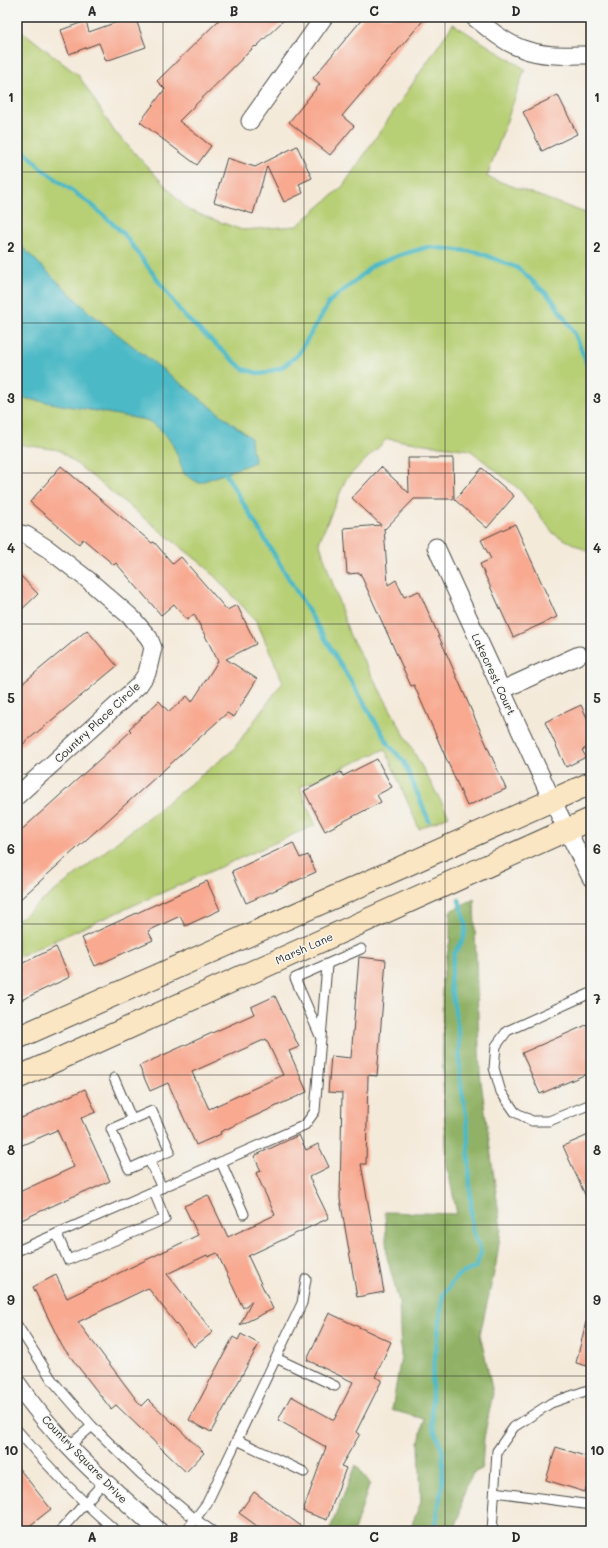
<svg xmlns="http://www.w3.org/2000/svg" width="608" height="1548" font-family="Mali,sans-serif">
	<rect width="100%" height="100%" fill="#f6f6f2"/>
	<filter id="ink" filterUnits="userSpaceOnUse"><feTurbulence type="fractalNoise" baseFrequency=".025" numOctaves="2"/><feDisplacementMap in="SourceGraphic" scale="8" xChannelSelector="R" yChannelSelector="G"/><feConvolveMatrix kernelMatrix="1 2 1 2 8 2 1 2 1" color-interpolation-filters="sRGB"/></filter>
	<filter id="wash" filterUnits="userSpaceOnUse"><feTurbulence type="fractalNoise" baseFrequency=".012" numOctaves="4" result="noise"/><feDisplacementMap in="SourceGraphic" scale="16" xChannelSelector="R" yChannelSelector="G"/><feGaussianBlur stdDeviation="0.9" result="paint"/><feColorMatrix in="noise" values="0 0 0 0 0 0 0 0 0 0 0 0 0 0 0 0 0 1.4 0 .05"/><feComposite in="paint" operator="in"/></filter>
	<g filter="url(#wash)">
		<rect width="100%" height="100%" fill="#f4eada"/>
		<!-- green -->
		<polygon fill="#b7cf74" stroke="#717d50" points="453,24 525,69 487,177 591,215 591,553 554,534 520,490 470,450 387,439 346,479 319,542 350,636 449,816 419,829 385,749 300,787 315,825 17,957 17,921 232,751 283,682 257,622 207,568 59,450 17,444 17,27 79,76 114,131 188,210 242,230 297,226 343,186"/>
		<!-- forest -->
		<g fill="#91b266" stroke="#5e6e48">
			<polygon points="474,899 480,1074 501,1229 496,1264 480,1334 493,1393 484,1438 482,1469 473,1473 465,1489 459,1517 454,1531 409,1531 421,1502 419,1443 424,1419 392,1410 401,1356 399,1302 387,1257 385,1212 457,1214 447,1166 443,1084 442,980 450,940 450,911"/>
			<polygon points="356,1465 370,1483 354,1531 329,1531"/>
		</g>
		<!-- water -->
		<path fill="#4bb9c6" stroke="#3b7278" d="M17 242 89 312 251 438 252 450 255 462 199 483 184 474C176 450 170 432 146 420L17 397Z"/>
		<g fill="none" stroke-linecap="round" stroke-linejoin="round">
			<!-- stream -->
			<g stroke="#4bb9c6" stroke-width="4.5">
				<polyline points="17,143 42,169 92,205 124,234 184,316 243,369 261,374 281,368 298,355 330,301 353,283 373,265 403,254 428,247 477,252 518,268 551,298 575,334 591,374"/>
				<polyline points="222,468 390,746 404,762 429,821"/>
				<polyline points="432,1531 436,1522 442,1486 443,1452 432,1424 432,1380 443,1295 457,1276 476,1267 481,1252 472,1228 467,1121 460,1079 459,1035 450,983 454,954 464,938 466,924 459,900"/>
			</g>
		</g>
		<g id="blocks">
			<!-- building -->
			<g fill="#f8a990" fill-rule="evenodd">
				<polygon points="131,17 135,17 146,47 106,61 99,43 69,54 61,30 86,21 89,32"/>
				<polygon points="222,17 287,17 256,47 255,46 179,121 211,146 197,165 140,122 165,89 157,81"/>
				<polygon points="364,17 426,17 342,116 354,126 330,155 289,122 320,84 313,78"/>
				<polygon points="558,95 577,134 542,151 523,112"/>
				<polygon points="297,146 312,178 299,184 303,193 284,202 267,166 253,214 214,202 227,158 255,167"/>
				<polygon points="408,458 453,458 454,499 414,499 385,529 384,528 388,585 396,580 404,597 419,591 506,789 467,806 414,685 411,686 360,573 347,574 344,528 381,525 352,498 381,467 409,493"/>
				<polygon points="61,466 152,543 154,542 173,564 181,557 227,610 237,605 256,644 226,659 257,679 234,717 227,713 17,902 17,834 131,731 129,729 159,701 169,712 187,696 192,702 218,661 194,614 187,620 174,604 161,615 116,563 114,565 83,539 79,544 30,502"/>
				<polygon points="482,468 514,496 487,528 455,500"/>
				<polygon points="515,524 557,617 513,637 480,564 491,559 481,540"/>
				<polygon points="17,572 38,594 17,614"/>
				<polygon points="87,630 117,666 17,749 17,688"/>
				<polygon points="581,705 591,726 591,746 582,750 586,757 566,767 545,722"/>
				<polygon points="377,759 392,787 377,795 381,802 325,831 304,791 341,772 343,776"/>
				<polygon points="293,843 300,858 308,855 316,872 246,903 232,871"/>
				<polygon points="207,881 220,910 185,926 180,916 148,931 153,940 95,966 82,938"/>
				<polygon points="56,947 70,977 17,1002 17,966"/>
				<polygon points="359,957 386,960 377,1076 368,1075 366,1164 361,1164 384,1292 357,1297 340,1199 342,1093 328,1092 331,1056 351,1058"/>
				<path d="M275 996 299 1047 289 1051 307 1092 220 1132 221 1134 196 1145 168 1083 150 1091 139 1066 254 1014 251 1007ZM266 1039 283 1075 209 1109 192 1072Z"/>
				<polygon points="591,1023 591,1072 540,1094 522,1053"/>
				<polygon points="85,1089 96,1112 81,1118 110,1181 86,1192 85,1191 17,1222 17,1193 74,1167 57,1130 20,1146 17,1139 17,1120"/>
				<polygon points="591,1134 591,1208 563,1146"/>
				<polygon points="299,1135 306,1150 318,1144 329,1167 309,1177 329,1218 248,1256 273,1309 240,1325 252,1301 243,1308 217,1253 208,1257 207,1255 167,1274 213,1332 194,1347 148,1288 78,1322 141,1406 148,1399 204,1453 186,1472 116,1405 111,1409 62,1346 33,1287 56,1275 67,1298 198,1235 184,1206 208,1195 228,1237 275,1215 256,1173 261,1171 254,1156"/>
				<polygon points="329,1313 391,1342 375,1377 382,1380 356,1432 360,1434 341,1466 346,1468 327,1520 303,1511 326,1447 278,1420 291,1396 334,1420 353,1382 307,1360"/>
				<polygon points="586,1322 591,1323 591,1367 576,1363"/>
				<polygon points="241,1334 259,1344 211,1432 189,1420 233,1337 238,1340"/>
				<polygon points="556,1447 591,1458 591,1473 585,1492 546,1480"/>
				<polygon points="17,1466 51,1509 23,1531 17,1531"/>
				<polygon points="254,1492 308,1531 264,1531 239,1513"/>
			</g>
		</g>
	</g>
	<g filter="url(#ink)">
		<use href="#blocks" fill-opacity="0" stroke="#494845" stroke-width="1"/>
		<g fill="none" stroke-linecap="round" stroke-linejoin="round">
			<!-- service casing -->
			<g stroke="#494845" stroke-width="11">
				<g id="service">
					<polyline points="591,993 507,1031 496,1046 494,1068 501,1092 515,1112 532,1121 549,1121 591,1104"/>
					<polyline points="320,1036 295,978 361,949"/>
					<polyline points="114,1078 132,1120"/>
					<polyline points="149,1160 170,1151 152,1111 111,1129 129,1169 149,1160 162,1188"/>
					<polyline points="221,1162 244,1214"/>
					<polyline points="57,1234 68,1260 165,1219 154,1192"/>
					<polyline points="17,1251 305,1125 315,1111 327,965"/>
					<polyline points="17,1325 52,1380 92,1426 141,1474 195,1519 212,1531"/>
					<polyline points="276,1358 335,1386"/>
					<path d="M17 1430C47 1466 80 1500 116 1531"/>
					<polyline points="237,1440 304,1472"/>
					<polyline points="69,1446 92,1426"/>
					<polyline points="495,1492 591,1505"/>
					<polyline points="60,1531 104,1482"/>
					<polyline points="186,1531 207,1503 302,1303 306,1279"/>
					<polyline points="492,1531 497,1451 514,1427 551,1403 591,1389"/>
				</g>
			</g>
			<!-- minor casing -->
			<g stroke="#494845" stroke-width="19">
				<g id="minor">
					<path d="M474 17C489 29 505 43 523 49 544 57 570 55 591 55"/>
					<polyline points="250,121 324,17"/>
					<polyline points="17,533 26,535 48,549 87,579 132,618 149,638 153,648 147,673 139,685 17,796"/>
					<polyline points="436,547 552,800 591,878"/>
					<polyline points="502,690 579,655"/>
					<path d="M17 1383C55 1440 109 1486 159 1531"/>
				</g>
			</g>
			<!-- secondary casing -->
			<g stroke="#494845" stroke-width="24">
				<g id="secondary">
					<polyline points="17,1038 591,783"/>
					<polyline points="17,1078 591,819"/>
				</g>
			</g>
			<!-- service -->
			<use href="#service" stroke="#fff" stroke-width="9"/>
			<!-- minor -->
			<use href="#minor" stroke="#fff" stroke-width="17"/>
			<!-- secondary -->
			<use href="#secondary" stroke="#fbe6c3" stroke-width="22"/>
		</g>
	</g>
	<!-- grid -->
	<path fill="none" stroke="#2b2b2b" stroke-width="1" stroke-opacity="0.55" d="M163 17V1531M304 17V1531M445 17V1531M17 172H591M17 323H591M17 473H591M17 624H591M17 774H591M17 924H591M17 1075H591M17 1225H591M17 1376H591"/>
	<g text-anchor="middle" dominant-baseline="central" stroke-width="3" stroke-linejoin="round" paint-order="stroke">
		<!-- street labels -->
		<g font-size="11" fill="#2b2b2b" stroke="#f6f6f2">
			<text transform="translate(494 674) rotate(65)">Lakecrest Court</text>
			<text transform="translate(97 722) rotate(-43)">Country Place Circle</text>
			<text transform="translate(304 948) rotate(-24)">Marsh Lane</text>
			<text transform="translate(85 1459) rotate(46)">Country Square Drive</text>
		</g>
	</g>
	<!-- margin -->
	<rect width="608" height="1548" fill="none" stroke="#f6f6f2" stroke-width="44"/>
	<rect x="22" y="22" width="564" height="1504" fill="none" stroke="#2b2b2b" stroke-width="1.5"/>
	<g font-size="13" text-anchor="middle" font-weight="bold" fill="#2b2b2b">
		<text x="92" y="16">A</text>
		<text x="234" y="16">B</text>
		<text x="374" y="16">C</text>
		<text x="516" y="16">D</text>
		<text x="11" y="102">1</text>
		<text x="597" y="102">1</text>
		<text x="11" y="252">2</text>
		<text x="597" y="252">2</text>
		<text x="11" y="403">3</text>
		<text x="597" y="403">3</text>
		<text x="11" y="553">4</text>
		<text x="597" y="553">4</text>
		<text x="11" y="703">5</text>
		<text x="597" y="703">5</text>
		<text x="11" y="854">6</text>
		<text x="597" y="854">6</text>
		<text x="11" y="1004">7</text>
		<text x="597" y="1004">7</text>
		<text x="11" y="1155">8</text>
		<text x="597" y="1155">8</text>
		<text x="11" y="1305">9</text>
		<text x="597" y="1305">9</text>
		<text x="11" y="1455">10</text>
		<text x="597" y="1455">10</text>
		<text x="92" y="1542">A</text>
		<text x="234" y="1542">B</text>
		<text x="374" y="1542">C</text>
		<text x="516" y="1542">D</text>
	</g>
</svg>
